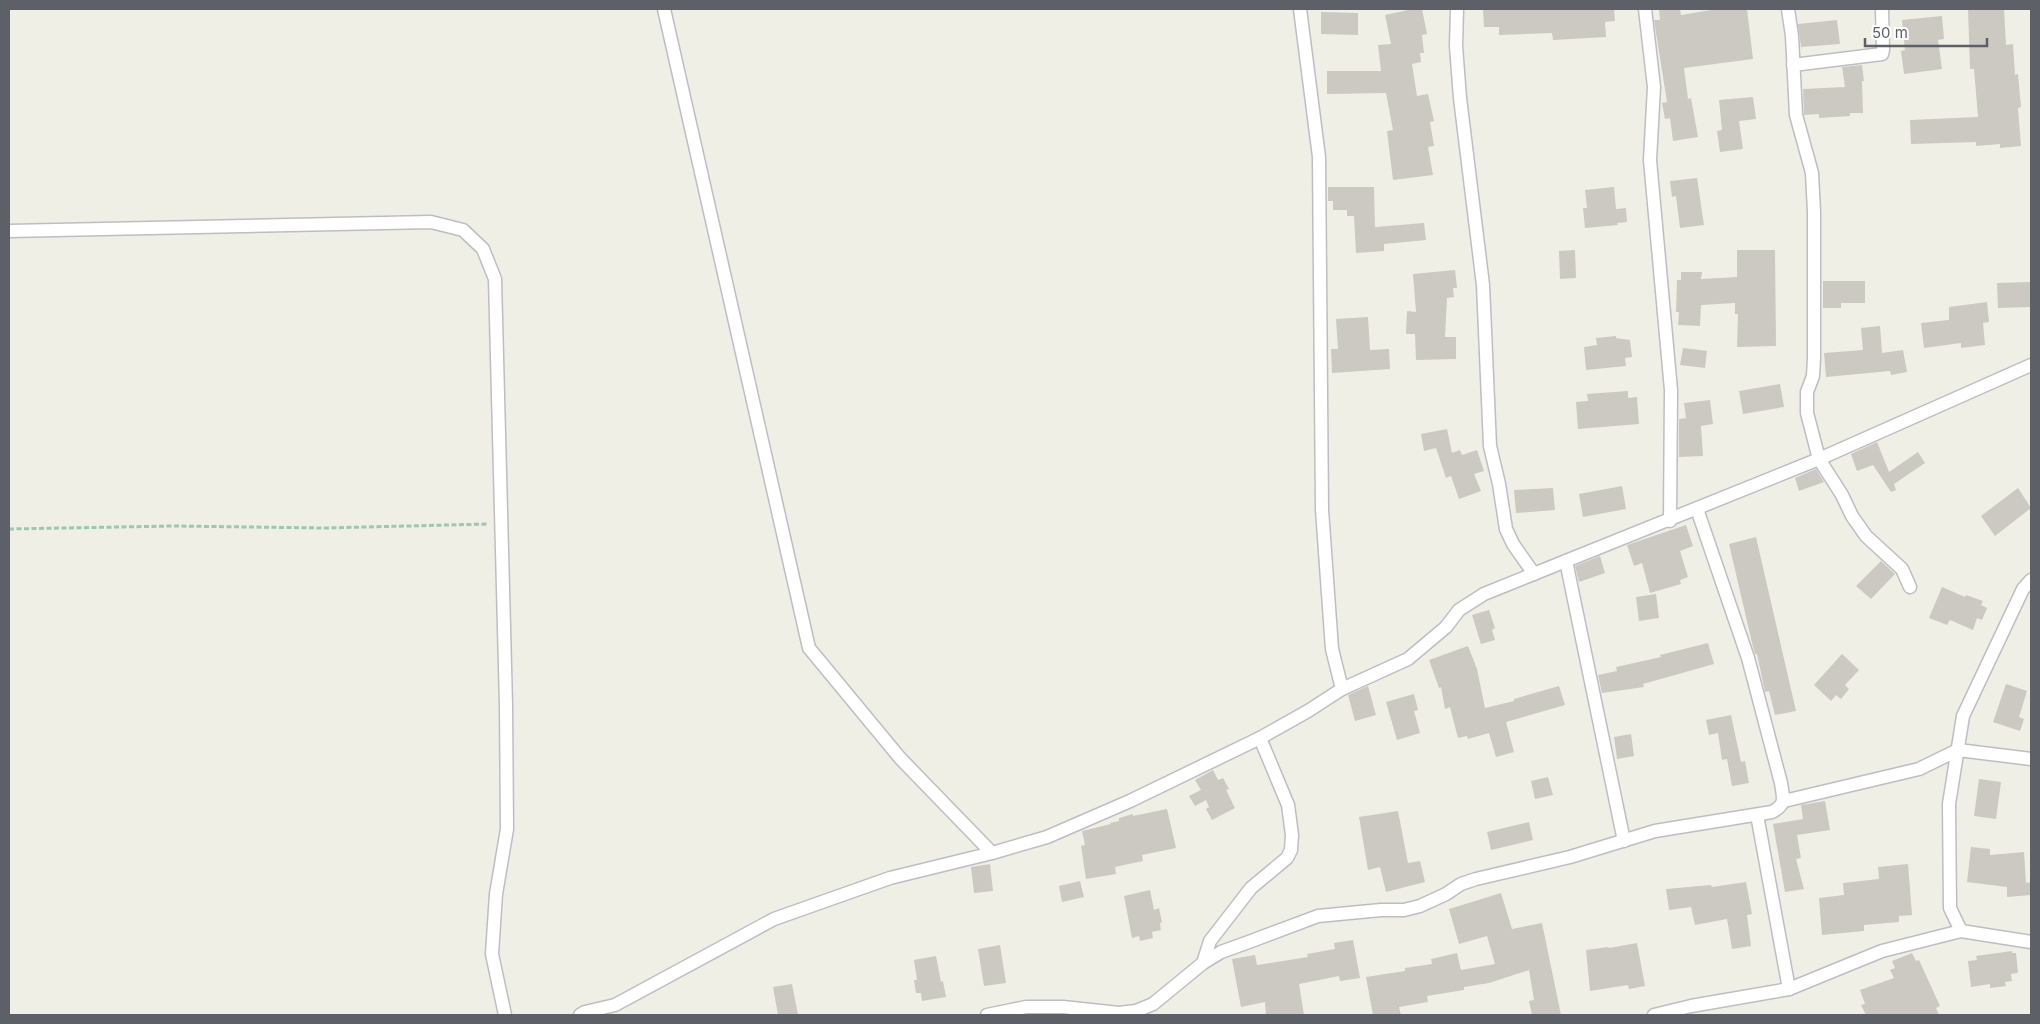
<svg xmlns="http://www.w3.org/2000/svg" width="2040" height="1024" font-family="Inter,sans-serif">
	<rect width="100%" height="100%" fill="#f0efe5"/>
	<!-- building -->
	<g fill="#cbc9c2">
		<polygon points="1413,9 1422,9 1427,34 1422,35 1424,53 1420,53 1421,62 1412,64 1417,96 1428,94 1434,121 1430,122 1434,146 1428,147 1433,175 1393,180 1387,131 1393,130 1386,93 1327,94 1327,71 1381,71 1378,45 1391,44 1385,15"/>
		<polygon points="1483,9 1614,9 1615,21 1605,22 1606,37 1553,40 1552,33 1499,35 1499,27 1484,27"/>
		<polygon points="1659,9 1680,9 1681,15 1717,9 1747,9 1753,59 1684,68 1688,99 1691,98 1698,137 1673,141 1670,118 1665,119 1662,103 1667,102 1654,20 1660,20"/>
		<polygon points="1968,9 2004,9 2006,45 2013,44 2015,75 2018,74 2021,107 2018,108 2021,146 2000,148 2000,144 1976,146 1976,142 1911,144 1910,120 1978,117 1974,69 1970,69"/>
		<polygon points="1321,12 1358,13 1358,35 1321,34"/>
		<polygon points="1942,16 1944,39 1938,40 1942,69 1904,74 1901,51 1905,50 1902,20"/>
		<polygon points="1837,20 1840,44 1801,47 1798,24"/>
		<polygon points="1862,65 1864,81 1862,81 1863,113 1850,113 1850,116 1819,118 1819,114 1804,115 1803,89 1845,87 1842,67"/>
		<polygon points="1753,97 1756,119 1739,121 1743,149 1720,152 1717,131 1722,130 1719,100"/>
		<polygon points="1697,178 1704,225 1680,228 1676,196 1672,197 1670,181"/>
		<polygon points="1328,187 1374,187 1375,227 1424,223 1426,240 1384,244 1384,251 1356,253 1354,216 1347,216 1347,210 1333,210 1333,201 1328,201"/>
		<polygon points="1614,187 1616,209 1626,208 1627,222 1617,223 1618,225 1585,228 1583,208 1587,208 1585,190"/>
		<polygon points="1575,250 1576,278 1560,279 1559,251"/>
		<polygon points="1737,250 1775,250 1776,346 1737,347 1738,314 1735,314 1735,303 1701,305 1700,326 1678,325 1679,312 1676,312 1677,280 1681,280 1681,272 1702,272 1701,279 1737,277"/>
		<polygon points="1455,270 1457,288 1453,288 1454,297 1447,298 1445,337 1456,337 1456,359 1416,360 1415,334 1406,334 1407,311 1416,312 1413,274"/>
		<polygon points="1823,281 1865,281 1865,303 1841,303 1841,308 1823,308"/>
		<polygon points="2031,282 2031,307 1998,308 1997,283"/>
		<polygon points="1987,302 1989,322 1983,323 1985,345 1961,348 1961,343 1924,348 1921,323 1949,320 1949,307"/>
		<polygon points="1368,317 1370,350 1389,349 1390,369 1332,373 1331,349 1338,349 1336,319"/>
		<polygon points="1880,326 1882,353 1903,350 1907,372 1891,375 1890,371 1826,377 1824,353 1863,350 1861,328"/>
		<polygon points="1616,336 1616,338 1630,340 1632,357 1625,358 1626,366 1586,370 1584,347 1597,345 1596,338"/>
		<polygon points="1683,348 1707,351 1705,368 1680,365"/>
		<polygon points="1780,384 1784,407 1743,414 1739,391"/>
		<polygon points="1628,391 1628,398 1637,397 1639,424 1578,429 1576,402 1588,401 1587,394"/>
		<polygon points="1710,400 1713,424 1701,426 1703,456 1679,457 1679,419 1686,418 1684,403"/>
		<polygon points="1447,429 1452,453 1460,450 1462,455 1477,450 1484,471 1474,474 1481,491 1459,499 1451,476 1446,478 1436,448 1424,451 1421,434"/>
		<polygon points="1877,442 1889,472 1918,452 1925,463 1894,484 1896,490 1891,492 1873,465 1857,471 1851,454"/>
		<polygon points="1816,469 1824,482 1799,491 1795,478"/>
		<polygon points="1622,486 1626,509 1583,517 1579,494"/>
		<polygon points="1553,488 1555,510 1516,513 1514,490"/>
		<polygon points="2018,488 2031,508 1995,536 1981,516"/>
		<polygon points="1686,525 1693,546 1680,551 1688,577 1680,580 1681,584 1650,593 1642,563 1634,566 1627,545"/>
		<polygon points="1756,537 1796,711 1775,715 1769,691 1765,692 1757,654 1755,654 1753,647 1729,544"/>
		<polygon points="1600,556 1605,573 1579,582 1575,566"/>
		<polygon points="1881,561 1895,574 1871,599 1856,586"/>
		<polygon points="1942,587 1965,597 1966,595 1983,601 1981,605 1987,608 1982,620 1977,618 1973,630 1950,620 1947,625 1929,618"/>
		<polygon points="1656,594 1659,618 1639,621 1636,597"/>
		<polygon points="1489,610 1495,628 1492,630 1495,640 1481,644 1472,615"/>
		<polygon points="1708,643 1714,664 1643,684 1644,687 1602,693 1598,675 1617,671 1616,667 1661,657 1660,655"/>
		<polygon points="1468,646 1477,669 1485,708 1514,701 1514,699 1559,686 1565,705 1506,722 1514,752 1496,757 1489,733 1468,739 1467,736 1458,738 1450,707 1445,709 1441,687 1439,688 1429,660"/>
		<polygon points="1842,654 1859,670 1845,685 1849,689 1841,699 1836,695 1831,701 1814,685"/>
		<polygon points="2006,684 2027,691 2019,717 2024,719 2020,731 1993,722"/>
		<polygon points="1368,686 1376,715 1355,721 1348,695"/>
		<polygon points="1414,694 1418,710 1414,711 1420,733 1397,740 1386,702"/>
		<polygon points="1731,715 1741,762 1745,761 1749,783 1732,786 1727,759 1722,760 1718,733 1709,735 1706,720"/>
		<polygon points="1631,734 1634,756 1617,759 1614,737"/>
		<polygon points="1213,770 1218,780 1223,778 1229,789 1226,790 1235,808 1212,820 1206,809 1209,807 1206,800 1195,806 1189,796 1201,790 1195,780"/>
		<polygon points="1548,777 1553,795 1535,799 1531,781"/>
		<polygon points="1979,779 2001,782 1996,819 1974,816"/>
		<polygon points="1825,801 1830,830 1797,835 1801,858 1796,859 1804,889 1785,892 1773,824 1803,819 1801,805"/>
		<polygon points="1167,809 1176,848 1142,855 1143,861 1115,867 1116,874 1086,879 1081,846 1085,845 1082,831 1111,824 1110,823 1119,821 1119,818 1133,814 1133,816"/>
		<polygon points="1398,811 1408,863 1420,861 1425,882 1386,892 1380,867 1368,870 1359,817"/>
		<polygon points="1529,822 1533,840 1491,850 1487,832"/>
		<polygon points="1971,847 1990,849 1990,855 2024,852 2026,883 2031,882 2031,895 2007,897 2007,887 1967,882"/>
		<polygon points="990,864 993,891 974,893 971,867"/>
		<polygon points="1908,864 1912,915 1899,916 1899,922 1864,925 1864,931 1822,935 1819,898 1844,895 1843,883 1879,879 1878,867"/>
		<polygon points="1080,881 1084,897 1062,902 1059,886"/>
		<polygon points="1746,882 1752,914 1747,915 1751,946 1732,949 1727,919 1695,925 1691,907 1669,910 1666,889 1711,885 1712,887"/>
		<polygon points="1150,890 1154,910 1159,908 1162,922 1160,923 1161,930 1152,932 1153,938 1140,941 1139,936 1132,938 1124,896"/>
		<polygon points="1501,893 1512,929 1542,923 1561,1015 1532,1015 1529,1001 1534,1000 1529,970 1489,983 1464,987 1464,990 1427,996 1428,1002 1399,1007 1401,1015 1373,1015 1366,977 1405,971 1405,968 1432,964 1431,959 1457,953 1461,970 1495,964 1487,936 1459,944 1449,909"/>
		<polygon points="1353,940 1360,978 1340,981 1339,976 1299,984 1304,1015 1266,1015 1265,1002 1241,1007 1232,959 1255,955 1257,965 1308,957 1307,954 1335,949 1334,943"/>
		<polygon points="1637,943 1645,986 1629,989 1628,985 1590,991 1586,950 1608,947 1609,948"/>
		<polygon points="1000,945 1006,983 984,986 978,949"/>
		<polygon points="2012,951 2012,953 2016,953 2018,973 2011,974 2012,981 2005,982 2006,986 1990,988 1990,984 1971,987 1968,961 1977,960 1976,956"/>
		<polygon points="1912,953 1916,961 1919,960 1940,1006 1936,1008 1939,1015 1866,1015 1861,1005 1865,1004 1860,990 1894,978 1890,970 1895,968 1892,961"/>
		<polygon points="936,956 941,982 943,981 946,997 922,1001 921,993 916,993 914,980 917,980 914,960"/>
		<polygon points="792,984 798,1015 778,1015 773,987"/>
	</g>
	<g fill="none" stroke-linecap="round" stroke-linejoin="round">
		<!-- street casing -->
		<g stroke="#bdbec4" stroke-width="15">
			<g id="street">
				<polyline points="664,9 809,648 900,758 992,853"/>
				<polyline points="1300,9 1319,157 1322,510 1332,649 1342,689"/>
				<polyline points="1457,9 1456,46 1460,98 1483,285 1490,446 1499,484 1506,529 1513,544 1534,574"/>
				<polyline points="1645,9 1654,87 1650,160 1671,390 1670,521"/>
				<polyline points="1788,9 1792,36 1796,115 1812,173 1814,212 1814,358 1813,376 1807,392 1807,413 1819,459 1842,495 1852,516 1866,536 1902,569 1910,587"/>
				<polyline points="1793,65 1882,54 1883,50 1882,9"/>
				<polyline points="9,231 431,222 463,230 483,249 495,279 506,705 507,829 496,894 492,954 505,1015"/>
				<polyline points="1566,561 1624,841"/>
				<polyline points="1784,801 1919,769 1958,750 2031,759"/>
				<polyline points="1757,815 1789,989"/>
				<polyline points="1961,931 1950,908 1949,804 1963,716 2023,589 2031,580"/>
				<polyline points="1203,963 1210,941 1251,888 1287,858 1291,850 1292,835 1288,805 1260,738"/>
				<polyline points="580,1015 585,1012 615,1005 774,919 890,878 992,853 1047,837 1130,801 1260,738 1308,711 1342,689 1408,659 1446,627 1459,610 1484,594 1819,459 2031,365"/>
				<path d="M987 1015 1026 1007H1063L1119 1013 1136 1011 1153 1004 1203 963 1221 952 1246 943 1318 916 1381 910H1404L1420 906 1446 894 1461 884 1476 879 1570 857 1655 831 1772 812C1787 804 1783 798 1781 783L1748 658 1697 509"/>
				<polyline points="1654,1015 1691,1006 1789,989 1882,951 1961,931 2031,942"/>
			</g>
		</g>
		<!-- path -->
		<polyline stroke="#9bc8ae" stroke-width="3" stroke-dasharray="5 2.5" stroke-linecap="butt" points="9,529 173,526 325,528 488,524"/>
		<!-- street -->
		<use href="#street" stroke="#fff" stroke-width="12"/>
	</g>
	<!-- border -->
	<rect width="2040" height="1024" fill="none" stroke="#5d6066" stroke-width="20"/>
	<!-- scale -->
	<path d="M1865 38v8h122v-8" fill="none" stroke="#5d6066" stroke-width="2.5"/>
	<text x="1872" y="38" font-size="15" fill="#5d6066" stroke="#ffffff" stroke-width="4" paint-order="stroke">50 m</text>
</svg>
